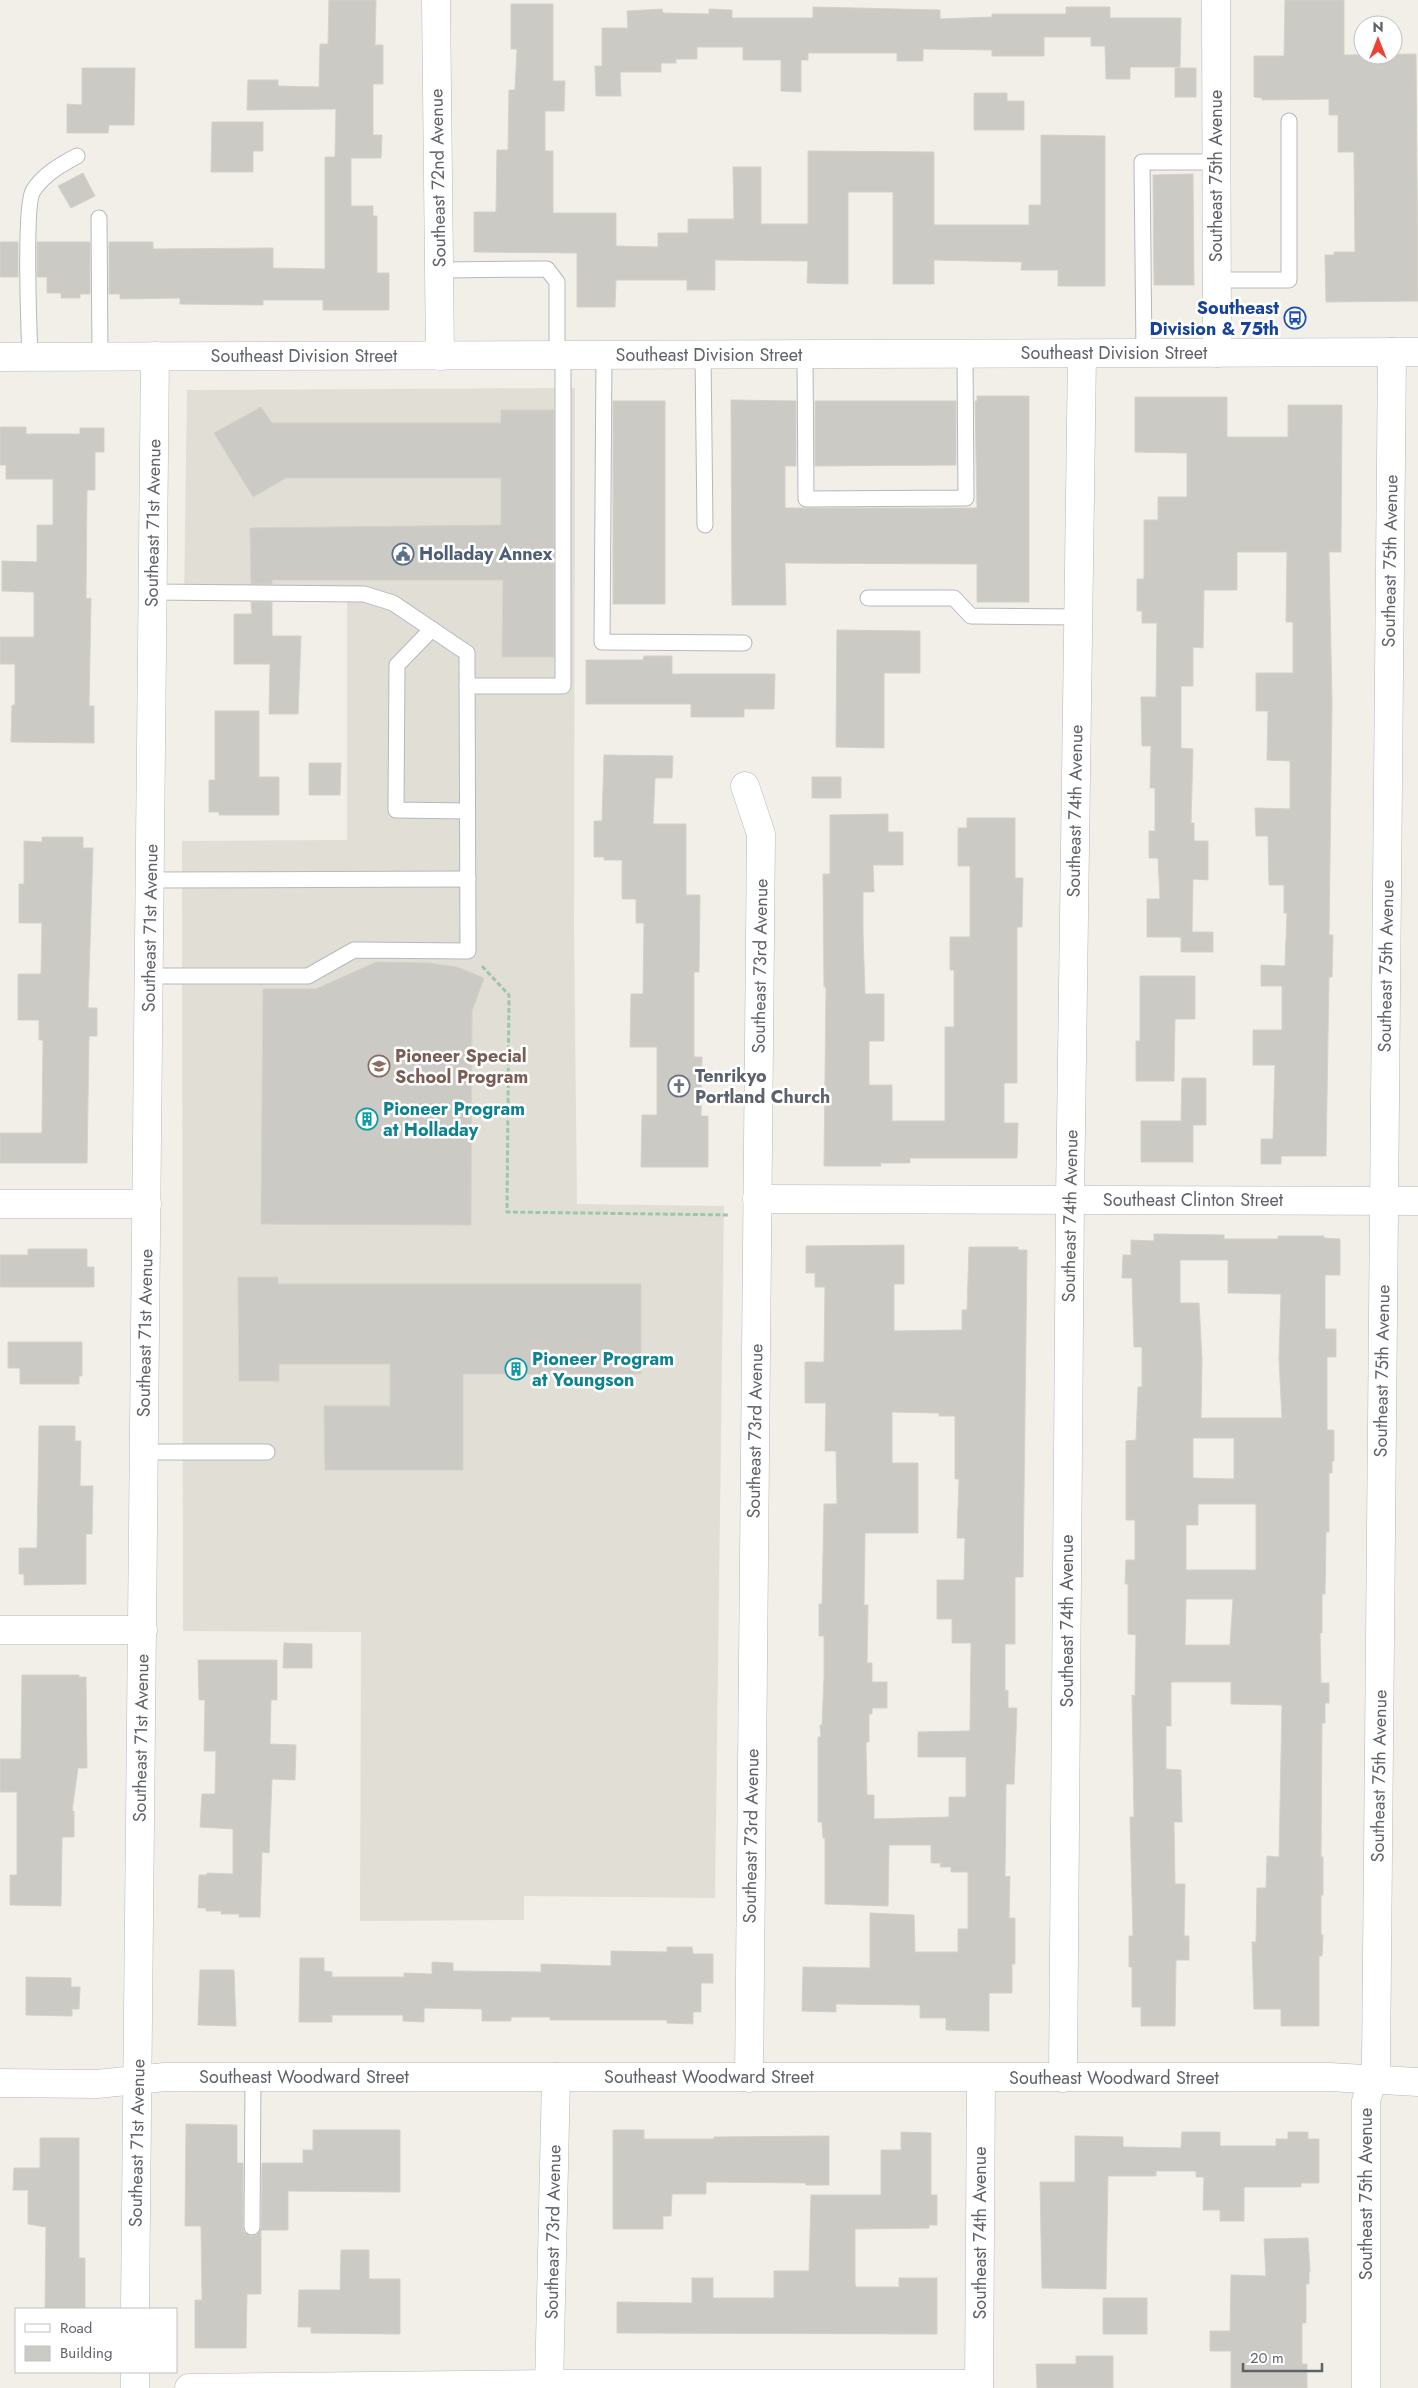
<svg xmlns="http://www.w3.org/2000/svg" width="1418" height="2388" font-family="Jost,sans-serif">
	<rect width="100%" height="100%" fill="#f1efe8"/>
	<!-- education -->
	<polygon fill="#e1ded6" points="575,388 574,929 577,1204 724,1206 715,1898 524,1896 524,1920 360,1921 361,1632 183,1631 182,841 347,840 347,598 184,599 187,390"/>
	<!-- building -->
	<g fill="#cccac5" stroke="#d6d1c6" fill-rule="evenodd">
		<polygon points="329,0 376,0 375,45 383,45 383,84 373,84 373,135 382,135 381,158 351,158 351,206 373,206 373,216 377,216 377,273 389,273 389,310 323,310 323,300 263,300 263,305 180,304 180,298 120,299 120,294 109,294 109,242 153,242 153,249 273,248 273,268 325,269 325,157 335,157 336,109 247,110 248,80 278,80 278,86 319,87 320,44 328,44"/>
		<polygon points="1285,0 1344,0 1344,55 1416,54 1418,301 1326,302 1325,255 1334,255 1334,252 1355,252 1354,152 1338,152 1338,115 1329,115 1329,99 1262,100 1262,98 1254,97 1254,56 1284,56"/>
		<polygon points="511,4 553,4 553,81 565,81 564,111 545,111 545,151 553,151 553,213 616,213 616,246 658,247 658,233 688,233 688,219 734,219 733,167 761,167 761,224 808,224 808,151 934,152 934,225 1029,225 1029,205 1041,205 1041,135 1105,136 1105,286 1058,286 1058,270 1021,270 1022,262 934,260 934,284 893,284 893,192 848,192 848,284 807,283 808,261 715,260 715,290 687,290 687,280 616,280 615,307 577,307 577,253 474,252 474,212 496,212 497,150 508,150 509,90 515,90 517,49 511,49"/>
		<polygon points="813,7 940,10 940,19 992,17 992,14 1066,14 1066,7 1110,7 1110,18 1181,18 1180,67 1130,67 1130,79 1106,79 1105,46 1091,46 1091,37 1044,37 1044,56 992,56 992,50 923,49 923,61 897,61 897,53 808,53 808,60 801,60 801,92 781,91 781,60 743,60 743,47 697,47 697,59 676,59 676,63 661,63 661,72 620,72 621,96 596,96 595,66 602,66 602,28 628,28 627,11 662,9 663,13 709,14 709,9 732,10 732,18 813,18"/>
		<polygon points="82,68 135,68 134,125 109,125 108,133 67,133 67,104 82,105"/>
		<rect x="1175" y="68" width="21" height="29"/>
		<polygon points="974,93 1007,93 1007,101 1024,101 1024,130 974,130"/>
		<polygon points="212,122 263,122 263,151 253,151 253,172 211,172"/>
		<polygon points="83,173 95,196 71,208 58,186"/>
		<polygon points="1193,174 1194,285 1154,285 1153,175"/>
		<rect x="0" y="242" width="18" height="35"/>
		<polygon points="37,242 90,242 90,294 80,294 80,298 61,298 61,293 47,293 47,277 37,277"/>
		<polygon points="977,396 1029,396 1029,602 977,602 977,564 785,563 786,605 732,605 731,400 796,401 796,466 785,466 785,508 977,508 975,401 977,401"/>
		<polygon points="1135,397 1227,397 1227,437 1288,437 1288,405 1342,405 1341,552 1329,552 1332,704 1329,935 1333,935 1332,977 1329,977 1326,1156 1281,1156 1281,1164 1261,1164 1261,1139 1273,1139 1275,1065 1253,1065 1253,1030 1282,1030 1282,986 1261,986 1261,965 1285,966 1287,913 1284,913 1284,885 1269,885 1268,836 1256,836 1255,808 1290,809 1290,761 1267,760 1268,711 1256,711 1256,673 1293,673 1293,622 1286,622 1287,552 1237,552 1237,590 1204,590 1203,648 1193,647 1193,686 1181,686 1181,748 1193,749 1191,823 1194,823 1194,841 1208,841 1208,880 1193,879 1192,932 1213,932 1213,952 1181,952 1181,937 1147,937 1147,899 1160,899 1158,858 1149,858 1149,831 1155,831 1155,788 1150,788 1151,746 1142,746 1141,697 1156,697 1157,623 1142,623 1142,611 1137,611 1137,579 1144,579 1144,520 1158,520 1158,497 1187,497 1187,453 1135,452"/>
		<rect x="613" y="401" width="52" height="203"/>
		<polygon points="815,401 956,401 956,465 815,466"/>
		<polygon points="261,407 272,423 501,423 501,410 554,410 554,657 502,657 503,580 272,580 272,584 251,584 250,528 501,525 501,478 286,478 253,497 214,433"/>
		<polygon points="0,427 26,427 26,434 80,434 80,428 104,428 104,452 95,452 95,490 87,490 86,599 91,598 89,706 94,706 94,743 11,742 12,705 15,705 15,664 0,664 0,637 34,637 34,592 2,591 2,561 37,562 37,525 53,525 53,479 6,479 6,465 0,465"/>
		<polygon points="251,602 272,602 272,636 301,636 298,714 269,714 270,664 234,664 234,614 252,614"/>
		<polygon points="837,630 920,631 920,673 884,673 884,748 836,747"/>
		<polygon points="644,656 672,656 672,674 775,674 774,709 744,709 744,717 691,717 691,704 586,704 586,660 643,660"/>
		<polygon points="215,711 259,711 259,777 279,777 279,815 219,815 219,812 209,812 209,780 215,780"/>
		<polygon points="604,755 673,756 672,778 655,778 653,824 686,824 686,895 700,895 699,972 694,972 694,1057 702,1057 701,1116 708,1116 708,1167 641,1167 642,1115 657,1115 657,1047 630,1047 631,994 643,994 644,923 636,923 636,899 622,899 622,860 604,860 604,857 594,857 594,821 602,821"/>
		<polygon points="309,763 341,763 340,795 309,795"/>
		<rect x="812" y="777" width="29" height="21"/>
		<polygon points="888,814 888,832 903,832 903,865 873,865 874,892 863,892 863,933 865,994 884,994 884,1041 869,1041 869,1085 892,1085 892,1121 945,1121 945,1027 954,1027 954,970 950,970 950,937 970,937 970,866 958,866 958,828 967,828 967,818 1015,818 1015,878 1023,878 1022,927 1017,927 1017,1083 1004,1083 1004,1123 1018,1123 1017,1158 910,1158 910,1163 880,1163 881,1166 824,1166 826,987 824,987 823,874 830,874 830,815"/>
		<polygon points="42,837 83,837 83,848 93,848 88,1008 97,1008 97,1036 89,1036 87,1163 0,1163 0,1133 42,1133 43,1040 39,1040 39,1020 18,1020 18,974 41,974 42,923 19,923 19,884 24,884 24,841 42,842"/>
		<polygon points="376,962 429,963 457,967 484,978 472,1011 471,1225 261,1224 263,989 316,989"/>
		<polygon points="1140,976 1195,976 1195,1019 1175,1019 1174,1081 1136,1081 1136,1041 1140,1041"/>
		<polygon points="1182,1078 1206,1078 1206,1125 1193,1125 1193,1162 1141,1162 1141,1121 1181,1121"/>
		<path d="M1154 1234 1224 1235V1239H1278V1236H1324V1238L1340 1239V1275H1325V1329H1336V1357H1327V1430H1334V1461H1332V1473H1329V1532H1326L1325 1594H1322V1633H1320L1321 1683H1329V1703H1325V1723H1322L1321 1857H1323V1895H1321V1935H1323L1322 1956H1319V2026H1281V2009H1254L1252 1942H1256L1257 1888H1266L1267 1856 1279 1857 1282 1705 1231 1704V1682H1171V1726H1166V1769L1181 1770 1182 1822H1174L1175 1884H1185L1184 1936H1189V1960H1176L1175 2026H1141V2007H1132V1967H1129V1936H1133L1130 1817H1134L1132 1695 1135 1696 1136 1635 1128 1634V1584H1125L1126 1560H1135V1520H1126V1441L1136 1440 1138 1387H1142V1347H1134L1132 1278H1122L1123 1255H1131V1240L1154 1241ZM1180 1260H1228V1293L1281 1294 1279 1359 1282 1418H1201L1202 1360 1199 1303H1180ZM1193 1438H1234V1479L1193 1478ZM1198 1504H1256V1570H1186V1525H1198ZM1186 1599H1233L1230 1645H1185Z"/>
		<path d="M904 1245V1284H894V1331L962 1330V1310H967L969 1247H1018V1250H1027L1023 1577H1015V1644H1005V1691L1008 1690V1708H1017L1014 1784H1006L1005 1877 1010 1876 1009 1918H1015V1964H1012V1993H989V2031L946 2030V2018H920V2005L836 2004V2012L802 2011 803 1967 870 1968V1913L914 1915 915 1952H958V1929H968V1872H951V1867H940L941 1863H931V1845H889L888 1906 825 1904V1838H823L822 1822H818V1737H821L820 1725H822L824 1678V1636H819V1604H822L824 1504H837L836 1451H825L826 1403H805V1362H824L825 1287H815V1273H806V1246ZM892 1412 939 1413V1416H955V1479H959L957 1538H965L964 1580H937V1619H952V1643H971L970 1731 918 1732V1757H966V1797H949V1817L874 1819V1795H867L866 1742H869V1714H872V1708H887V1682H872V1663H867L868 1605H864L865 1533H918V1463H892Z"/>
		<polygon points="28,1249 87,1249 87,1267 94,1267 94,1287 0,1287 0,1255 28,1255"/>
		<polygon points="238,1277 278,1277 278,1284 641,1284 641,1374 463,1374 463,1470 325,1470 324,1406 390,1406 390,1364 279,1364 279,1381 239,1381"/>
		<polygon points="8,1342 82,1342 82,1376 79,1376 79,1384 20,1384 20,1368 8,1368"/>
		<polygon points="39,1426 75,1426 75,1441 81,1441 80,1486 93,1486 92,1534 86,1534 86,1584 24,1585 24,1574 19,1574 19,1548 37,1548"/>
		<polygon points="284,1643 312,1644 312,1668 283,1668"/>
		<polygon points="198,1660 277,1660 277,1700 271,1700 270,1744 296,1745 295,1780 272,1779 269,1853 262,1852 260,1917 239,1917 239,1914 221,1914 221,1911 206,1911 206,1908 198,1908 199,1875 207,1875 207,1873 233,1874 233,1829 200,1827 202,1794 215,1794 216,1751 204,1751 205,1700 199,1700"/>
		<polygon points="22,1675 79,1675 79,1677 86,1677 87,1768 78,1768 72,1811 74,1811 74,1837 62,1837 61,1906 10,1905 10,1875 17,1875 17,1792 0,1792 0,1759 21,1759"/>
		<polygon points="667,1947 692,1947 693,1954 713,1954 713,1983 701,1983 701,2012 693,2012 693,2024 667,2023 667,2020 550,2020 550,2017 511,2017 511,2021 482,2021 482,2009 424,2008 424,2022 403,2021 403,2015 332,2015 332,2022 299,2022 300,1958 324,1958 324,1971 332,1972 332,1977 404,1977 404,1973 432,1974 432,1962 453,1963 453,1971 541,1972 541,1964 611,1966 611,1951 667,1952"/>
		<polygon points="200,1970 234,1970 236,2026 198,2025"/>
		<polygon points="26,1977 71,1978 71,1987 80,1987 79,2009 72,2009 72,2016 26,2015"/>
		<polygon points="186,2124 237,2125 237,2163 243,2163 243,2227 244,2232 251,2236 257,2235 261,2228 262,2163 303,2163 303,2150 313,2150 313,2130 400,2130 400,2192 288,2191 288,2230 261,2230 261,2294 247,2294 246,2348 195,2348 195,2300 202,2300 201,2226 185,2226"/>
		<polygon points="613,2130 644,2130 644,2139 714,2139 714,2137 829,2136 829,2185 806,2185 806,2183 706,2182 706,2194 672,2194 671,2216 663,2216 663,2229 613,2229"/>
		<polygon points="901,2132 931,2133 931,2195 937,2195 937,2225 929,2225 929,2228 855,2229 855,2284 856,2287 899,2287 899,2278 937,2278 937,2334 617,2333 617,2302 692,2303 692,2278 713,2278 713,2298 774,2298 774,2271 809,2271 811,2195 881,2195 881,2150 901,2150"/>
		<polygon points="1182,2132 1220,2132 1220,2146 1276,2146 1276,2139 1288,2139 1288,2132 1308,2132 1308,2139 1319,2139 1319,2183 1301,2183 1301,2187 1244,2187 1244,2221 1220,2221 1220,2210 1203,2210 1204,2177 1196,2177 1196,2171 1156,2171 1156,2176 1108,2176 1106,2289 1042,2288 1040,2182 1075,2182 1075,2136 1123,2137 1123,2147 1181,2148"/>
		<polygon points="40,2138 79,2138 79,2258 85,2258 85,2309 45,2309 46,2227 28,2224 28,2190 13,2190 14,2168 40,2168"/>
		<polygon points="1308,2238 1310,2272 1309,2272 1309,2284 1306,2284 1306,2323 1302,2323 1302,2364 1307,2364 1307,2388 1231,2388 1231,2351 1210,2351 1210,2331 1230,2331 1231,2275 1266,2276 1264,2239"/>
		<polygon points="341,2250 369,2250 369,2279 400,2279 400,2334 311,2333 311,2327 298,2327 299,2290 340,2290"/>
		<rect x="1103" y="2298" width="44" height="36"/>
		<polygon points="1076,2356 1113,2356 1113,2388 1037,2388 1036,2364 1076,2364"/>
	</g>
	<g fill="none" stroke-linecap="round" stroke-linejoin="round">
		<!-- lane casing -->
		<g stroke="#b5b8bc" stroke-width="17">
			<g id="lane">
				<polyline points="99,218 100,356"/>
				<polyline points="440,270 547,269 557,282 557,356"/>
				<polyline points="1217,280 1289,280 1289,121"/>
				<polyline points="1144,353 1142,162 1216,162"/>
				<polyline points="703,355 705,525"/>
				<polyline points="805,355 806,499 966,498 965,354"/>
				<polyline points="604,356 602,642 744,643"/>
				<path d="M30 357C29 332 24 205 33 191 43 175 60 165 77 156"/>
				<polyline points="868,598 954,598 971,616 1078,617"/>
				<polyline points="432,629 397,665 396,810 467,811"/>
				<polyline points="467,686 563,686 563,356"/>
				<polyline points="150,880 468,879"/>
				<polyline points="149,976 308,976 354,950 468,951 467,653 393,603 364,594 153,592"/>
				<polyline points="144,1452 267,1452"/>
				<polyline points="252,2227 253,2077"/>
			</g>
		</g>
		<!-- street casing -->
		<g stroke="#b5b8bc" stroke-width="29">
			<g id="street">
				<polyline points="436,0 440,356"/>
				<polyline points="1216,0 1217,353"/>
				<polyline points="745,786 761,834 749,2078"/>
				<polyline points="757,1199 1418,1201"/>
				<polyline points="0,1204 147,1204"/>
				<polyline points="0,1630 143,1630"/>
				<polyline points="1063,2078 1070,1199 1082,354"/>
				<polyline points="0,2083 97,2084 165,2077 1329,2077 1418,2082"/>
				<polyline points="189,2388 549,2384 979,2384"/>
				<polyline points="549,2388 556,2077"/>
				<polyline points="979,2388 981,2078"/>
				<polyline points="1366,2388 1366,2101 1376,2066 1392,352"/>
			</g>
		</g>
		<!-- secondary casing -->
		<g stroke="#b6babf" stroke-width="29">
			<g id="secondary">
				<polyline points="0,357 1418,352"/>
				<polyline points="135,2309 155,356"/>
				<polyline points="135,2388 135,2372"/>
			</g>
		</g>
		<!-- path -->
		<polyline stroke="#9cc7a9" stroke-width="3" stroke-dasharray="5 2.5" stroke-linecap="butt" points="482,966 509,995 507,1212 730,1215"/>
		<!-- lane -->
		<use href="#lane" stroke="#fff" stroke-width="15"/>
		<!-- street -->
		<use href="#street" stroke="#fff" stroke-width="28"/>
		<!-- secondary -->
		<use href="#secondary" stroke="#fff" stroke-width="28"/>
	</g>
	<!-- icons -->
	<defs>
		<g id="bus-ring" transform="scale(1.125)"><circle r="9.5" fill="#fff" stroke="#1a4fb4" stroke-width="1.5"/><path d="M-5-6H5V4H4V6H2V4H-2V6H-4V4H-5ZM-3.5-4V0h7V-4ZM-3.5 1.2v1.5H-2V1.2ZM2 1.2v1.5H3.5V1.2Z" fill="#1a4fb4"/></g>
		<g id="civic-ring" transform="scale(1.125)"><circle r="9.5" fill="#fff" stroke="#5c6f8a" stroke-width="1.5"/><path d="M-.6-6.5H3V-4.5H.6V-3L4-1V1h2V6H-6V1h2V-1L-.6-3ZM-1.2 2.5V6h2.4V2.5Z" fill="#5c6f8a"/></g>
		<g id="school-ring" transform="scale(1.125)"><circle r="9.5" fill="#fff" stroke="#8d6e63" stroke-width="1.5"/><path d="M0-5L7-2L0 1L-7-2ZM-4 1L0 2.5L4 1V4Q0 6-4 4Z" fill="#8d6e63"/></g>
		<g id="church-ring" transform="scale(1.125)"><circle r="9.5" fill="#fff" stroke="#6b7280" stroke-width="1.5"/><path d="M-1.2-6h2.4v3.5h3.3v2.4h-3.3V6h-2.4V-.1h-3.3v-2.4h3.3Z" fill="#6b7280"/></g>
		<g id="building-ring" transform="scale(1.125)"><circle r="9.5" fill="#fff" stroke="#0f9aa8" stroke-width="1.5"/><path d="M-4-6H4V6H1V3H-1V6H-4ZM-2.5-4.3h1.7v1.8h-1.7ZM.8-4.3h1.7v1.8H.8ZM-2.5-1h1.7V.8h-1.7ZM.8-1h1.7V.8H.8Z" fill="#0f9aa8"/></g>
	</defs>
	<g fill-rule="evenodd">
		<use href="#bus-ring" x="1295" y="318"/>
		<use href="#civic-ring" x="403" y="554"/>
		<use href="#school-ring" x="379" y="1066"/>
		<use href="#church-ring" x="679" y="1086"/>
		<use href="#building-ring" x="367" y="1119"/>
		<use href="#building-ring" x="516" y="1369"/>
	</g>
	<g text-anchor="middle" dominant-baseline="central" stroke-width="5" stroke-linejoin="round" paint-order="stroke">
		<!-- street labels -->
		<g font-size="18" fill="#5f6368" stroke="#fff">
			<text transform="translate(1216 176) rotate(-90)">Southeast 75th Avenue</text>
			<text transform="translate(438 178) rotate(-91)">Southeast 72nd Avenue</text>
			<text x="1114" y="353">Southeast Division Street</text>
			<text x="709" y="355">Southeast Division Street</text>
			<text x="304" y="356">Southeast Division Street</text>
			<text transform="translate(153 523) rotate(-89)">Southeast 71st Avenue</text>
			<text transform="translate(1390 561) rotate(-89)">Southeast 75th Avenue</text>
			<text transform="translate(1075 811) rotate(-89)">Southeast 74th Avenue</text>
			<text transform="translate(150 928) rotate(-89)">Southeast 71st Avenue</text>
			<text transform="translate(760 966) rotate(-89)">Southeast 73rd Avenue</text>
			<text transform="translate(1386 966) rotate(-89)">Southeast 75th Avenue</text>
			<text x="1193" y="1200">Southeast Clinton Street</text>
			<text transform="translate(1070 1216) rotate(-89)">Southeast 74th Avenue</text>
			<text transform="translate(145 1333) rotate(-89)">Southeast 71st Avenue</text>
			<text transform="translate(1382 1371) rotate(-89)">Southeast 75th Avenue</text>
			<text transform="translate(755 1431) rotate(-89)">Southeast 73rd Avenue</text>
			<text transform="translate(1067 1621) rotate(-90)">Southeast 74th Avenue</text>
			<text transform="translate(141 1738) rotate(-89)">Southeast 71st Avenue</text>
			<text transform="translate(1379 1776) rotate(-89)">Southeast 75th Avenue</text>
			<text transform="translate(751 1836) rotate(-89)">Southeast 73rd Avenue</text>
			<text x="304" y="2077">Southeast Woodward Street</text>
			<text x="709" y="2077">Southeast Woodward Street</text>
			<text x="1114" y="2078">Southeast Woodward Street</text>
			<text transform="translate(137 2143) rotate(-89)">Southeast 71st Avenue</text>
			<text transform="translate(1366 2194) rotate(-90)">Southeast 75th Avenue</text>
			<text transform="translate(553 2232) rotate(-89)">Southeast 73rd Avenue</text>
			<text transform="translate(980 2233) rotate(-90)">Southeast 74th Avenue</text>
		</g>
		<!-- transit labels -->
		<g font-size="18" font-weight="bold" fill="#164399" stroke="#fff" text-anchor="end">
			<text x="1279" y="308">Southeast<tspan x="1279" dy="21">Division &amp; 75th</tspan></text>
		</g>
		<!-- service labels -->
		<g font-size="18" font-weight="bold" fill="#4e5e75" stroke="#fff" text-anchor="start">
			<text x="419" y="554">Holladay Annex</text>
		</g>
		<!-- education labels -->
		<g font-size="18" font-weight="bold" fill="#785e54" stroke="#fff" text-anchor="start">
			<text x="395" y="1056">Pioneer Special<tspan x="395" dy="21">School Program</tspan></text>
		</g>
		<!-- worship labels -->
		<g font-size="18" font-weight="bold" fill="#5b616d" stroke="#fff" text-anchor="start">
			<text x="695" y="1076">Tenrikyo<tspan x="695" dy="21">Portland Church</tspan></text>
		</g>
		<!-- culture labels -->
		<g font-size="18" font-weight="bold" fill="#0d838f" stroke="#fff" text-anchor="start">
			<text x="383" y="1109">Pioneer Program<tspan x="383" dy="21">at Holladay</tspan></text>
			<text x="532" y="1359">Pioneer Program<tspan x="532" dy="21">at Youngson</tspan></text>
		</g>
	</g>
	<!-- legend -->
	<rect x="15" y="2308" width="162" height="65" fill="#ffffff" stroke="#bfc1c3"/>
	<rect x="25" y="2324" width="25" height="8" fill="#ffffff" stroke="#bfc1c3"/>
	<text x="60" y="2333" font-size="15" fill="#5f6368">Road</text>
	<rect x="25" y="2346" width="25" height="15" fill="#cccac5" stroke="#bfc1c3"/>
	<text x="60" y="2358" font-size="15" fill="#5f6368">Building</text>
	<!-- north arrow -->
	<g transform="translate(1378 40)"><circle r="24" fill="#ffffff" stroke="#bfc1c3"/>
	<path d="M0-4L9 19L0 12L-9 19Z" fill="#ea4335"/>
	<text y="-8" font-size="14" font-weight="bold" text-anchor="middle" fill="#5f6368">N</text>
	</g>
	<!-- scale -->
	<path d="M1243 2363v8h79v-8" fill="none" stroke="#5f6368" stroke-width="2.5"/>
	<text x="1250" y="2363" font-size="15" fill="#5f6368" stroke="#ffffff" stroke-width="4" paint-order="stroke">20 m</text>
</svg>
